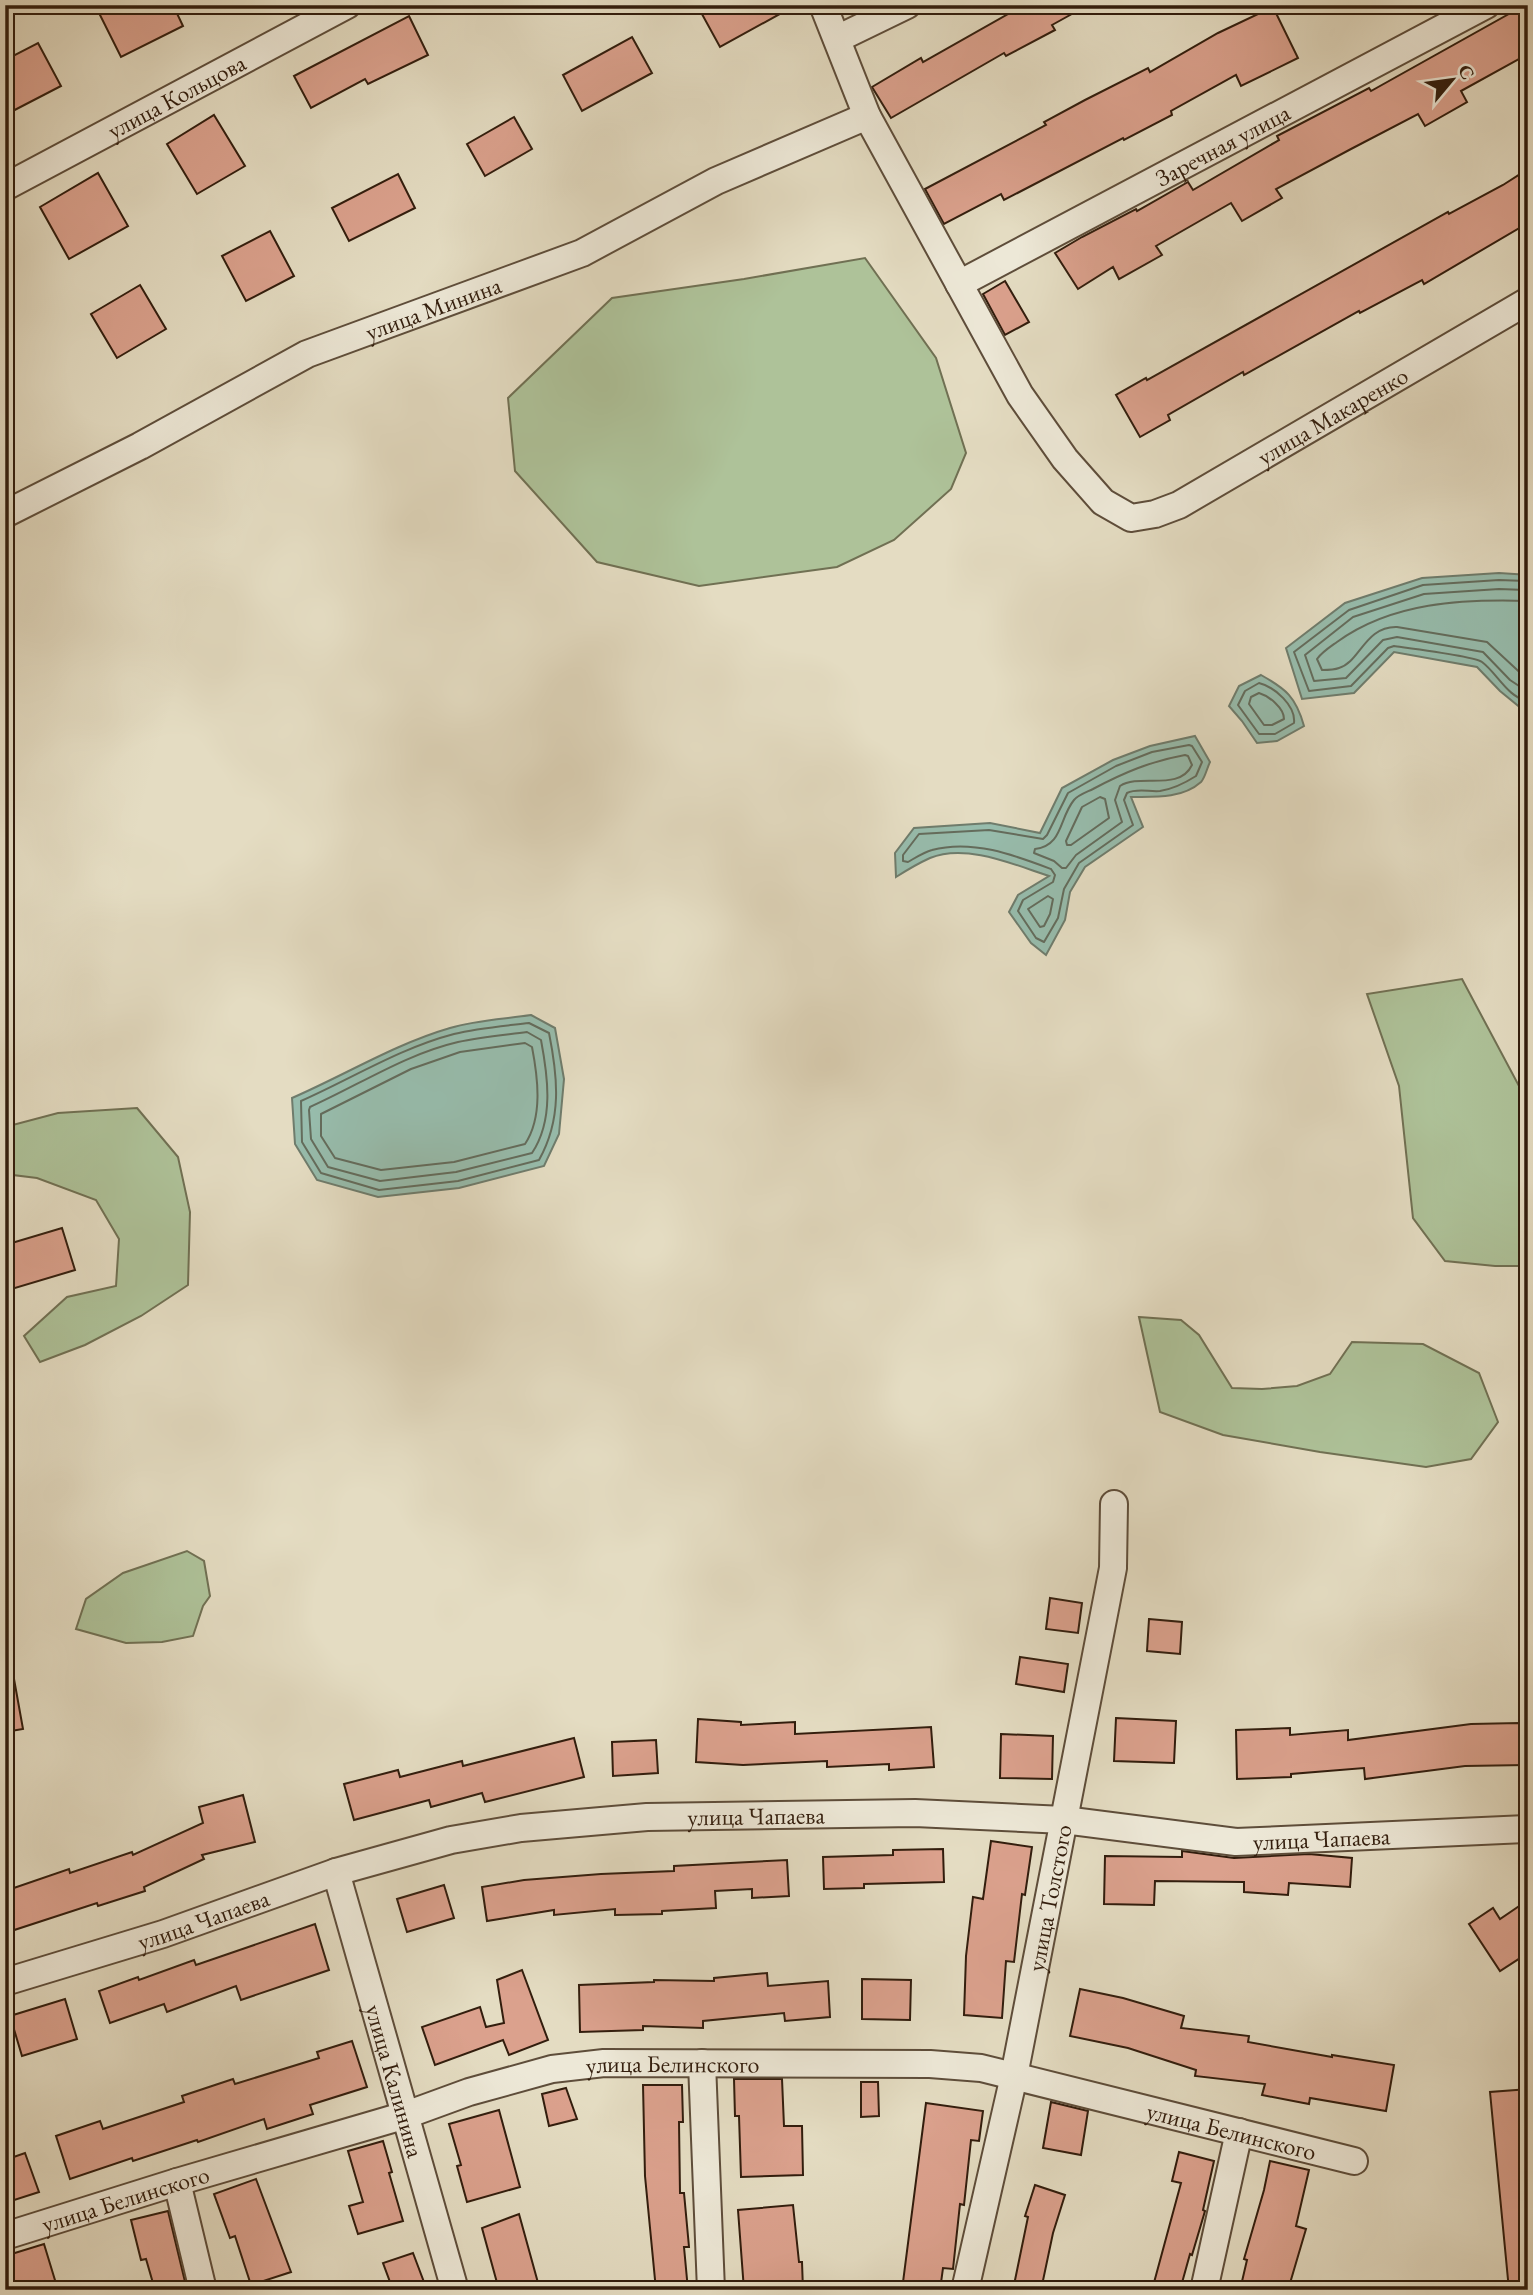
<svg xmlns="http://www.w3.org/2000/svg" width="1533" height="2295" font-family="'EB Garamond',serif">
	<rect width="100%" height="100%" fill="#e4dcc2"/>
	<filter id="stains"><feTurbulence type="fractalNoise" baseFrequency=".00286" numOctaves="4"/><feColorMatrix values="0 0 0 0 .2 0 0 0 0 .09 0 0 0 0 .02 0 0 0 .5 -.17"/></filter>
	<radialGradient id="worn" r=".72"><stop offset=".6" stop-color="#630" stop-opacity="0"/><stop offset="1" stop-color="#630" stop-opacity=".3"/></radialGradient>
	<!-- green -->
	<g fill="#aec299" stroke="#707053" stroke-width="2">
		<polygon points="865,258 936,358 966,453 951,489 894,540 837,567 699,586 597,562 515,471 508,398 612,298 744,279"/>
		<polygon points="1462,979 1528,1103 1528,1266 1495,1266 1445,1261 1413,1218 1399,1086 1367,994"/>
		<polygon points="137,1108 178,1157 190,1212 188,1285 141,1316 85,1345 40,1362 24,1336 67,1297 116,1286 119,1239 96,1200 37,1178 5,1174 5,1127 58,1113"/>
		<polygon points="1139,1317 1181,1320 1199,1335 1232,1388 1262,1389 1297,1386 1330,1374 1352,1342 1423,1344 1479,1373 1498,1422 1471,1459 1426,1467 1320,1452 1223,1435 1160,1412"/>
		<polygon points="187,1551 204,1561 210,1596 203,1606 193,1636 162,1642 126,1643 76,1629 86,1599 123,1573"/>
	</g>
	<!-- water -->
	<g fill="#97bcac" stroke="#6f7c6c" stroke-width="2">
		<polygon points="1499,573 1528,575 1528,706 1522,709 1500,691 1477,667 1394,652 1354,693 1302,699 1286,648 1345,603 1422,578"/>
		<path d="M1261 675C1286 689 1296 697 1304 726L1277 741 1257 743 1242 721 1229 706 1239 686Z"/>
		<path d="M1195 736 1210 762C1207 768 1205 778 1201 782 1182 799 1154 797 1131 797L1143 827 1085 867 1070 892 1065 920 1046 955 1031 943 1009 912 1018 895 1049 876C1015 865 966 843 930 858 919 863 907 870 896 877L895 853 914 828 990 823 1040 833 1062 788 1113 760 1150 746Z"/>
		<path d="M531 1015 555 1028 564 1079 559 1134 544 1166 459 1188 378 1197 317 1180 295 1144 292 1098C345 1075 395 1044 450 1028 476 1020 505 1019 531 1015Z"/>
	</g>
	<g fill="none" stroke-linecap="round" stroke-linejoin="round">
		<!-- shore -->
		<g stroke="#646c5c" stroke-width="2">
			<path d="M1528 581 1499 580 1423 585 1349 610 1294 652 1309 691 1351 686 1388 648 1394 646C1408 648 1474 656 1482 662 1497 673 1508 698 1528 701"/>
			<polyline points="1528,590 1499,589 1424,594 1353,617 1305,655 1314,681 1346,678 1383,640 1397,637 1483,652 1510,680 1528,692"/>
			<path d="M1528 601C1462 599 1392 602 1337 642 1330 647 1322 652 1317 659L1322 670C1327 670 1334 670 1339 668 1360 662 1365 626 1397 627L1487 642 1528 680"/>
			<path d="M1259 683C1275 687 1296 706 1294 723L1275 734H1259L1238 705 1245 691Z"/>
			<path d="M1259 693C1269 696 1284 708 1284 719L1272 725H1264L1249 704 1251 697Z"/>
			<path d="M1189 745 1192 746 1202 762 1196 776C1185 783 1173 789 1160 791 1149 792 1137 788 1127 793L1124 800 1133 825 1079 863 1064 889 1058 918 1044 942 1036 938 1018 911 1023 900 1053 882 1055 875 1051 869C1014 855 972 839 932 850 924 852 915 858 908 862L903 861V855L919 834 989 830 1043 839 1047 835 1068 793 1116 766 1152 752Z"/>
			<path d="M1185 755 1188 756 1192 765C1179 792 1140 773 1120 786L1115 800 1122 822 1076 855 1066 868H1062L1054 861 1034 853 1035 849C1063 846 1059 818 1074 800 1078 795 1087 792 1093 789 1123 773 1151 761 1185 755Z"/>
			<polygon points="1100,797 1105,799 1109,818 1071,845 1067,845 1066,841 1082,807"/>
			<polygon points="1048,896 1053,899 1050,914 1044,926 1040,927 1028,909"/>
			<path d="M529 1023 549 1033C558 1078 562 1119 539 1160L458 1181 379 1190 321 1173 302 1142 301 1101C351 1079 400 1048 454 1034 478 1028 504 1026 529 1023Z"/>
			<path d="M527 1032 541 1040C548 1077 554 1120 532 1153L456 1172 380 1181 328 1167 311 1139 309 1110 310 1107C359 1085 406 1054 458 1042 480 1037 504 1035 527 1032Z"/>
			<path d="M525 1043 532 1047C538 1078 543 1117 525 1144L454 1162 381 1170 335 1158 321 1136V1114L411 1069 460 1052Z"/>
		</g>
	</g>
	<!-- building -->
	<g fill="#dba18d" stroke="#321d0d" stroke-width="2">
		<polygon points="95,5 173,5 183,26 121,57"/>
		<polygon points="697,5 796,5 720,47"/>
		<polygon points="1024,5 1088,5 1052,25 1055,30 1006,56 1004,53 891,118 872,87 921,58 923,62"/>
		<polygon points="1525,5 1528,5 1528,54 1461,91 1467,102 1425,126 1418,114 1351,149 1276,189 1282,198 1242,221 1231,203 1156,246 1162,255 1119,279 1113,267 1078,289 1055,253 1082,237 1136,209 1137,211 1188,182 1193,190 1279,140 1277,136 1369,88 1371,91"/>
		<polygon points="1273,7 1298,58 1241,86 1236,75 1171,111 1172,115 1124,140 1123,138 1004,200 1001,194 944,224 925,189 1046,125 1044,122 1085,100 1148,68 1150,72 1218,33"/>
		<polygon points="409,16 428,55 368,84 365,79 311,108 294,76"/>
		<polygon points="632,37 652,73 582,111 563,75"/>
		<polygon points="38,43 61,86 5,115 5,60"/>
		<polygon points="214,115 245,166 197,194 167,144"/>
		<polygon points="514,117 532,149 485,176 467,144"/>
		<polygon points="1528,169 1528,223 1424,284 1422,280 1360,313 1359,311 1244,375 1243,372 1168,415 1170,420 1140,437 1116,395 1146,378 1147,380 1448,212 1449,214 1503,185"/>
		<polygon points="98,173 128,226 69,259 40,207"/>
		<polygon points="398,174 415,208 349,241 332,208"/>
		<polygon points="270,231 294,276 246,301 222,256"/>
		<polygon points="1005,281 1029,322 1005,335 983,294"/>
		<polygon points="140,285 166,329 117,358 91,314"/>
		<polygon points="62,1228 75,1270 5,1291 5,1245"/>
		<polygon points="1050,1598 1082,1603 1078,1633 1046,1629"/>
		<polygon points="1149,1619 1182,1622 1180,1654 1147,1651"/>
		<polygon points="1020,1657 1068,1664 1064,1692 1016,1684"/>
		<polygon points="14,1679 23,1729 5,1732 5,1680"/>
		<polygon points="1116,1718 1176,1721 1174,1763 1114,1761"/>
		<polygon points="698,1719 741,1722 741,1725 795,1722 795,1734 931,1727 934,1767 889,1770 889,1764 827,1767 827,1761 743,1765 696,1762"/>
		<polygon points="1519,1723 1520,1727 1528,1727 1528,1765 1465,1766 1365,1779 1364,1768 1291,1774 1291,1777 1237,1779 1236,1730 1290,1728 1290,1735 1348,1730 1348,1740 1471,1724"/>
		<polygon points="1001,1734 1053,1736 1052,1779 1000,1778"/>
		<polygon points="574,1738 584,1777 485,1802 482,1793 431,1807 429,1800 354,1820 344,1784 398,1770 400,1777 462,1761 463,1766"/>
		<polygon points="656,1740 658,1773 613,1776 612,1742"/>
		<polygon points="243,1795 255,1842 202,1855 204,1859 144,1887 145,1891 98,1906 97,1903 5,1933 5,1891 69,1869 70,1873 132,1852 133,1855 203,1823 199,1807"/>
		<polygon points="991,1841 1032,1847 1025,1895 1022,1894 1014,1962 1006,1961 1002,2018 964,2015 966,1956 973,1897 983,1899"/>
		<polygon points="943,1849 944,1882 864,1884 864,1888 824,1889 823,1857 893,1855 893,1850"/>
		<polygon points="1182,1851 1234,1858 1309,1854 1352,1858 1350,1887 1289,1883 1288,1895 1244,1892 1244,1882 1155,1881 1154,1905 1104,1904 1105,1856 1182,1857"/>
		<polygon points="787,1860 789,1896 752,1898 752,1889 715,1891 716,1908 662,1911 662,1914 615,1915 615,1909 554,1915 554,1910 487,1921 482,1887 524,1880 601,1874 674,1871 674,1866"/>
		<polygon points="444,1885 454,1918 407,1932 397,1899"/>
		<polygon points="1528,1900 1528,1953 1500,1971 1469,1924 1493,1908 1500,1919"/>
		<polygon points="315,1924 329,1970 241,2000 236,1986 167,2012 164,2004 110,2023 99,1991 138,1977 139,1980 194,1960 196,1965"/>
		<polygon points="522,1970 548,2040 509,2055 503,2040 435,2065 422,2027 480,2007 486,2027 504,2023 497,1980"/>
		<polygon points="767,1973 768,1986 828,1981 830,2017 785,2021 784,2013 703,2021 703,2028 643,2026 643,2030 580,2032 579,1985 654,1982 654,1980 714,1981 714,1978"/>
		<polygon points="862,1979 911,1980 910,2020 862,2019"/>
		<polygon points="1080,1989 1123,1998 1184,2016 1181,2028 1249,2036 1248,2042 1332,2057 1332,2055 1394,2065 1386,2111 1310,2098 1309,2104 1262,2095 1265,2084 1195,2076 1196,2070 1128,2048 1070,2036"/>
		<polygon points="65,1999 77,2039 22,2056 10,2016"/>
		<polygon points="352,2041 367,2087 310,2105 313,2114 267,2129 264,2119 198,2142 197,2140 133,2161 132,2158 70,2179 56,2136 100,2121 103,2129 184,2102 182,2096 233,2079 235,2084 319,2058 317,2052"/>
		<polygon points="734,2079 782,2079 784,2126 802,2126 803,2175 741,2177 739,2116 735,2116"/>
		<polygon points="861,2082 878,2082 879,2116 861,2117"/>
		<polygon points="643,2085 682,2085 683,2122 679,2122 680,2193 684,2193 689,2247 684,2247 688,2290 656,2290 645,2176"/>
		<polygon points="566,2088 577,2119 549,2126 542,2094"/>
		<polygon points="1528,2089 1528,2290 1509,2290 1490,2092"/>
		<polygon points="1051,2102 1088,2111 1081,2155 1043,2148"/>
		<polygon points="926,2103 983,2111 979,2141 971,2140 964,2205 960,2204 953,2269 943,2268 940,2290 902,2290"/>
		<polygon points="499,2110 520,2187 467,2202 457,2166 461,2165 449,2124"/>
		<polygon points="383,2141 392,2172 389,2173 403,2221 358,2234 349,2206 363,2202 348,2151"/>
		<polygon points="1179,2152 1214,2161 1203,2210 1205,2211 1192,2255 1190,2254 1180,2290 1152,2290 1181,2183 1172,2181"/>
		<polygon points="25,2153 39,2192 5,2203 5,2160"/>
		<polygon points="1270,2161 1309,2170 1296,2226 1306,2229 1288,2290 1240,2290 1247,2260 1244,2259 1264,2190"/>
		<polygon points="256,2179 291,2272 251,2285 235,2236 230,2238 214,2194"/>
		<polygon points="1035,2185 1065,2195 1053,2233 1041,2290 1014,2285 1028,2217 1025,2216"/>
		<polygon points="793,2205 799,2262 802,2262 803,2290 744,2290 738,2210"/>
		<polygon points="168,2211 187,2290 155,2290 146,2259 141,2260 131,2220"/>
		<polygon points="519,2214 540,2290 499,2290 482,2228"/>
		<polygon points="44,2244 58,2290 13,2290 5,2264 5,2256"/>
		<polygon points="413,2253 427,2290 393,2290 383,2263"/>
	</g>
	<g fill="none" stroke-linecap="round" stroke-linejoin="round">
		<!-- street casing -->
		<g stroke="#5e4d3a" stroke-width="30">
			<g id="street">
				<path id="s1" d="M823 5 867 116 1020 395 1065 459 1103 502 1131 518 1155 514 1179 505 1528 301"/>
				<polyline points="837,39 907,5"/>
				<path id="s2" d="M5 187 347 5"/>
				<path id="s3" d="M959 284 1486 5"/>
				<path id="s4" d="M5 514 140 446 307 354 582 253 716 181 867 116"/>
				<path id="s5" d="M336 1872 455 2290"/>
				<path id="s6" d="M5 1982 163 1934 336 1872 451 1840 521 1828 647 1817 915 1813 1064 1820 1236 1842 1528 1829"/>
				<polyline points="702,2063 711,2290"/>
				<polyline points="177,2182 203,2290"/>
				<path id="s7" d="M5 2236 177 2182 406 2115 469 2092 552 2069 604 2063 930 2064 981 2068 1354 2161"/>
				<path id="s8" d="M965 2290 1014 2076 1113 1568 1114 1504"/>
				<polyline points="1204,2290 1239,2132"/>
			</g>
		</g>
		<!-- street -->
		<use href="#street" stroke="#ede8d7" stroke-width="26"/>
	</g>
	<g text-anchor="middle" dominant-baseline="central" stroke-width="7" stroke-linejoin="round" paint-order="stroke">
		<!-- street labels -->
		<g font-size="24" fill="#321d0d" stroke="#ede8d7">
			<text stroke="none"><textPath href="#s2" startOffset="194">улица Кольцова</textPath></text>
			<text stroke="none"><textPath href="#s3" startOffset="298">Заречная улица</textPath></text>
			<text stroke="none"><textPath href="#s4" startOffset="476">улица Минина</textPath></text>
			<text stroke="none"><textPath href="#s1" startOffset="833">улица Макаренко</textPath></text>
			<text stroke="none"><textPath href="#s6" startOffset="775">улица Чапаева</textPath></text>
			<text stroke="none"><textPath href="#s6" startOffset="1342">улица Чапаева</textPath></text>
			<text stroke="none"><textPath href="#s8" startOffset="401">улица Толстого</textPath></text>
			<text stroke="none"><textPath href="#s6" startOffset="208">улица Чапаева</textPath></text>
			<text stroke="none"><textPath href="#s7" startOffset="693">улица Белинского</textPath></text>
			<text stroke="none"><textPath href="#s5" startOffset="217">улица Калинина</textPath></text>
			<text stroke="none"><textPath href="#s7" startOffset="1260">улица Белинского</textPath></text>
			<text stroke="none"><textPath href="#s7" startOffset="126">улица Белинского</textPath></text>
		</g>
	</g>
	<!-- margin -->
	<rect width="1533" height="2295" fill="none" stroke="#e4dcc2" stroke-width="28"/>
	<rect x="7" y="7" width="1519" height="2281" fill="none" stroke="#321d0d" stroke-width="3.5"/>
	<rect x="14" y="14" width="1505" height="2267" fill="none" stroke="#321d0d" stroke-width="2"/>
	<!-- north arrow -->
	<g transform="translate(1452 80) rotate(61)" stroke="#ede8d7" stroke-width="5" paint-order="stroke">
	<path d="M0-5L12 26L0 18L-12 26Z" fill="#321d0d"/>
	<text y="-10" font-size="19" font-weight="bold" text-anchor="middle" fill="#321d0d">С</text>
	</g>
	<rect width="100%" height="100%" filter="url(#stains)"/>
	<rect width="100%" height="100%" fill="url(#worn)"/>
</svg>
